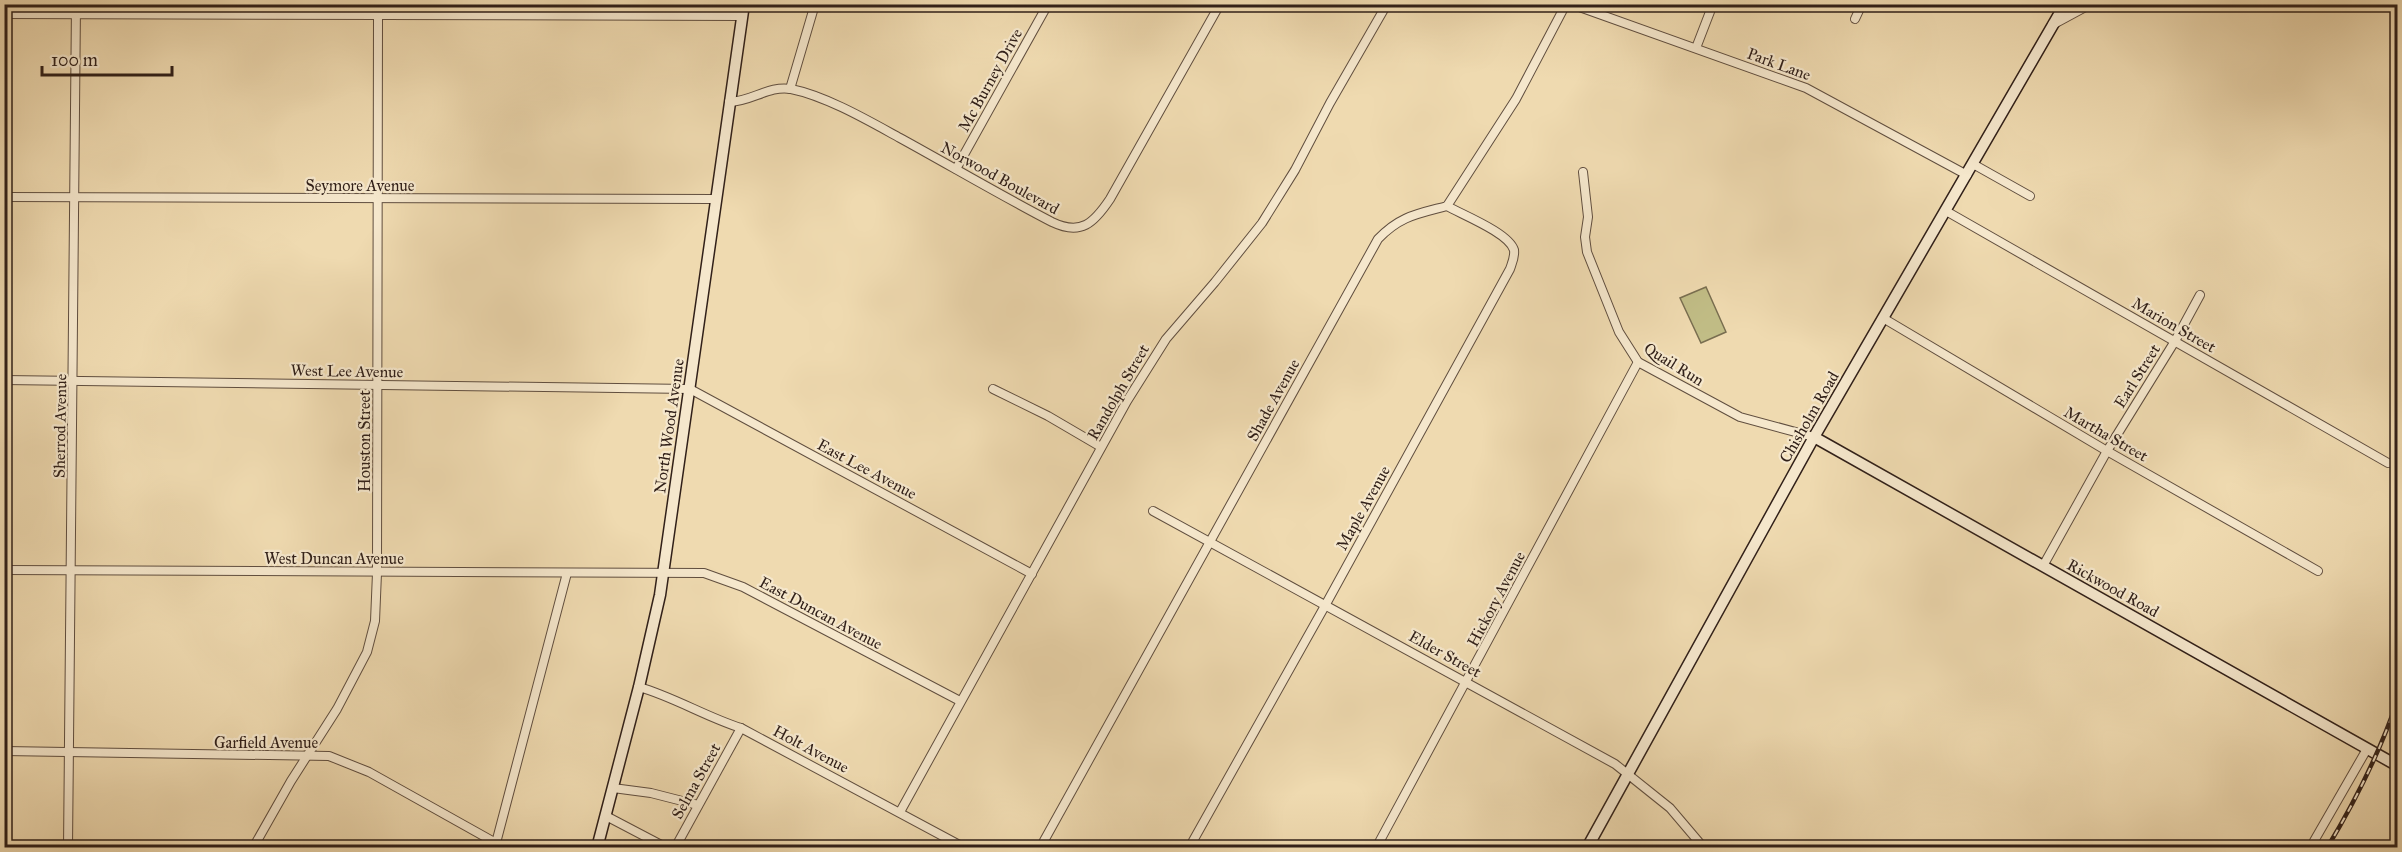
<svg xmlns="http://www.w3.org/2000/svg" width="2402" height="852" font-family="'IM FELL Great Primer',serif">
	<rect width="100%" height="100%" fill="#efdab0"/>
	<filter id="stains"><feTurbulence type="fractalNoise" baseFrequency=".00333" numOctaves="4"/><feColorMatrix values="0 0 0 0 .2 0 0 0 0 .09 0 0 0 0 .02 0 0 0 .5 -.17"/></filter>
	<radialGradient id="worn" r=".72"><stop offset=".6" stop-color="#630" stop-opacity="0"/><stop offset="1" stop-color="#630" stop-opacity=".3"/></radialGradient>
	<!-- green -->
	<polygon fill="#c1bd86" stroke="#796e50" stroke-width="1.5" points="1706,287 1726,332 1701,343 1680,298"/>
	<g fill="none" stroke-linecap="round" stroke-linejoin="round">
		<!-- minor casing -->
		<g stroke="#604e3f" stroke-width="10">
			<g id="minor">
				<polyline points="1571,4 1806,88 1967,175"/>
				<polyline points="4,14 742,16"/>
				<polyline points="1855,19 1862,4"/>
				<polyline points="1696,48 1713,4"/>
				<polyline points="790,89 815,4"/>
				<path d="M729 102C751 102 769 85 791 89 826 96 869 121 900 138 951 166 1000 195 1052 222 1081 236 1094 223 1110 199L1220 4"/>
				<polyline points="1973,164 2030,196"/>
				<polyline points="956,169 1048,4"/>
				<polyline points="1583,172 1588,217 1585,237 1587,252 1619,332 1638,362 1740,417 1814,437"/>
				<polyline points="4,197 716,199"/>
				<polyline points="1946,211 2388,463"/>
				<polyline points="1883,318 2107,451 2318,571"/>
				<polyline points="4,380 690,389 1032,574"/>
				<polyline points="993,389 1048,416 1101,447"/>
				<polyline points="1153,511 1615,764 1670,808 1704,848"/>
				<polyline points="2043,566 2107,451 2175,341 2200,295"/>
				<polyline points="4,570 704,573 743,587 960,701"/>
				<path d="M639 687C674 697 706 717 741 728L965 848"/>
				<polyline points="4,751 329,756 369,772 505,848"/>
				<polyline points="613,788 651,793 698,805"/>
				<polyline points="900,812 1127,401 1166,339 1215,282 1262,223 1295,170 1330,103 1387,4"/>
				<polyline points="606,816 667,848"/>
				<polyline points="496,843 567,573"/>
				<polyline points="68,848 76,4"/>
				<polyline points="253,848 291,781 337,709 367,652 375,621 377,573 378,15 384,4"/>
				<polyline points="675,848 741,728"/>
				<path d="M1040 848 1378 239C1400 216 1417 214 1447 206L1516 99 1566 4"/>
				<path d="M1189 848 1326 604 1510 269C1512 263 1515 257 1514 250 1509 233 1463 215 1447 206"/>
				<polyline points="1376,848 1638,362"/>
				<polyline points="2310,848 2367,749"/>
			</g>
		</g>
		<!-- tertiary casing -->
		<g stroke="#604e3f" stroke-width="11">
			<polyline id="tertiary" points="2053,24 2090,4"/>
		</g>
		<!-- secondary casing -->
		<g stroke="#312019" stroke-width="13">
			<g id="secondary">
				<polyline points="1814,437 2398,766"/>
				<polyline points="597,848 639,687 660,595 744,4"/>
				<polyline points="1587,848 1814,437 2065,4"/>
			</g>
		</g>
		<!-- minor -->
		<use href="#minor" stroke="#f5e7cc" stroke-width="8"/>
		<!-- tertiary -->
		<use href="#tertiary" stroke="#f5e7cc" stroke-width="9"/>
		<!-- secondary -->
		<use href="#secondary" stroke="#f5e7cc" stroke-width="10"/>
		<!-- rail casing -->
		<g stroke="#312019" stroke-width="4.5">
			<path id="rail" d="M2327 848C2356 800 2380 752 2398 699"/>
		</g>
		<!-- rail -->
		<use href="#rail" stroke="#f5e7cc" stroke-width="2" stroke-dasharray="7" stroke-linecap="butt"/>
	</g>
	<g text-anchor="middle" dominant-baseline="central" stroke-width="4.5" stroke-linejoin="round" paint-order="stroke">
		<!-- street labels -->
		<g font-size="16" fill="#312019" stroke="#f5e7cc">
			<text transform="translate(1779 64) rotate(20)">Park Lane</text>
			<text transform="translate(990 80) rotate(-61)">Mc Burney Drive</text>
			<text transform="translate(1000 178) rotate(29)">Norwood Boulevard</text>
			<text x="360" y="185">Seymore Avenue</text>
			<text transform="translate(2174 325) rotate(30)">Marion Street</text>
			<text transform="translate(1674 364) rotate(32)">Quail Run</text>
			<text transform="translate(347 371) rotate(1)">West Lee Avenue</text>
			<text transform="translate(2137 376) rotate(-58)">Earl Street</text>
			<text transform="translate(1118 392) rotate(-60)">Randolph Street</text>
			<text transform="translate(1273 400) rotate(-61)">Shade Avenue</text>
			<text transform="translate(1809 417) rotate(-60)">Chisholm Road</text>
			<text transform="translate(60 426) rotate(-89)">Sherrod Avenue</text>
			<text transform="translate(669 426) rotate(-82)">North Wood Avenue</text>
			<text transform="translate(2106 434) rotate(30)">Martha Street</text>
			<text transform="translate(364 441) rotate(-90)">Houston Street</text>
			<text transform="translate(867 469) rotate(28)">East Lee Avenue</text>
			<text transform="translate(1363 508) rotate(-61)">Maple Avenue</text>
			<text x="334" y="558">West Duncan Avenue</text>
			<text transform="translate(2113 588) rotate(29)">Rickwood Road</text>
			<text transform="translate(1496 599) rotate(-62)">Hickory Avenue</text>
			<text transform="translate(821 613) rotate(28)">East Duncan Avenue</text>
			<text transform="translate(1445 654) rotate(29)">Elder Street</text>
			<text x="266" y="742">Garfield Avenue</text>
			<text transform="translate(811 749) rotate(28)">Holt Avenue</text>
			<text transform="translate(696 781) rotate(-61)">Selma Street</text>
		</g>
	</g>
	<!-- margin -->
	<rect width="2402" height="852" fill="none" stroke="#efdab0" stroke-width="24"/>
	<rect x="6" y="6" width="2390" height="840" fill="none" stroke="#312019" stroke-width="3"/>
	<rect x="12" y="12" width="2378" height="828" fill="none" stroke="#312019" stroke-width="1.5"/>
	<!-- scale -->
	<path d="M42 66v9h130v-9" fill="none" stroke="#312019" stroke-width="3"/>
	<text x="51" y="66" font-size="18" fill="#312019" stroke="#f5e7cc" stroke-width="4.5" paint-order="stroke">100 m</text>
	<rect width="100%" height="100%" filter="url(#stains)"/>
	<rect width="100%" height="100%" fill="url(#worn)"/>
</svg>
